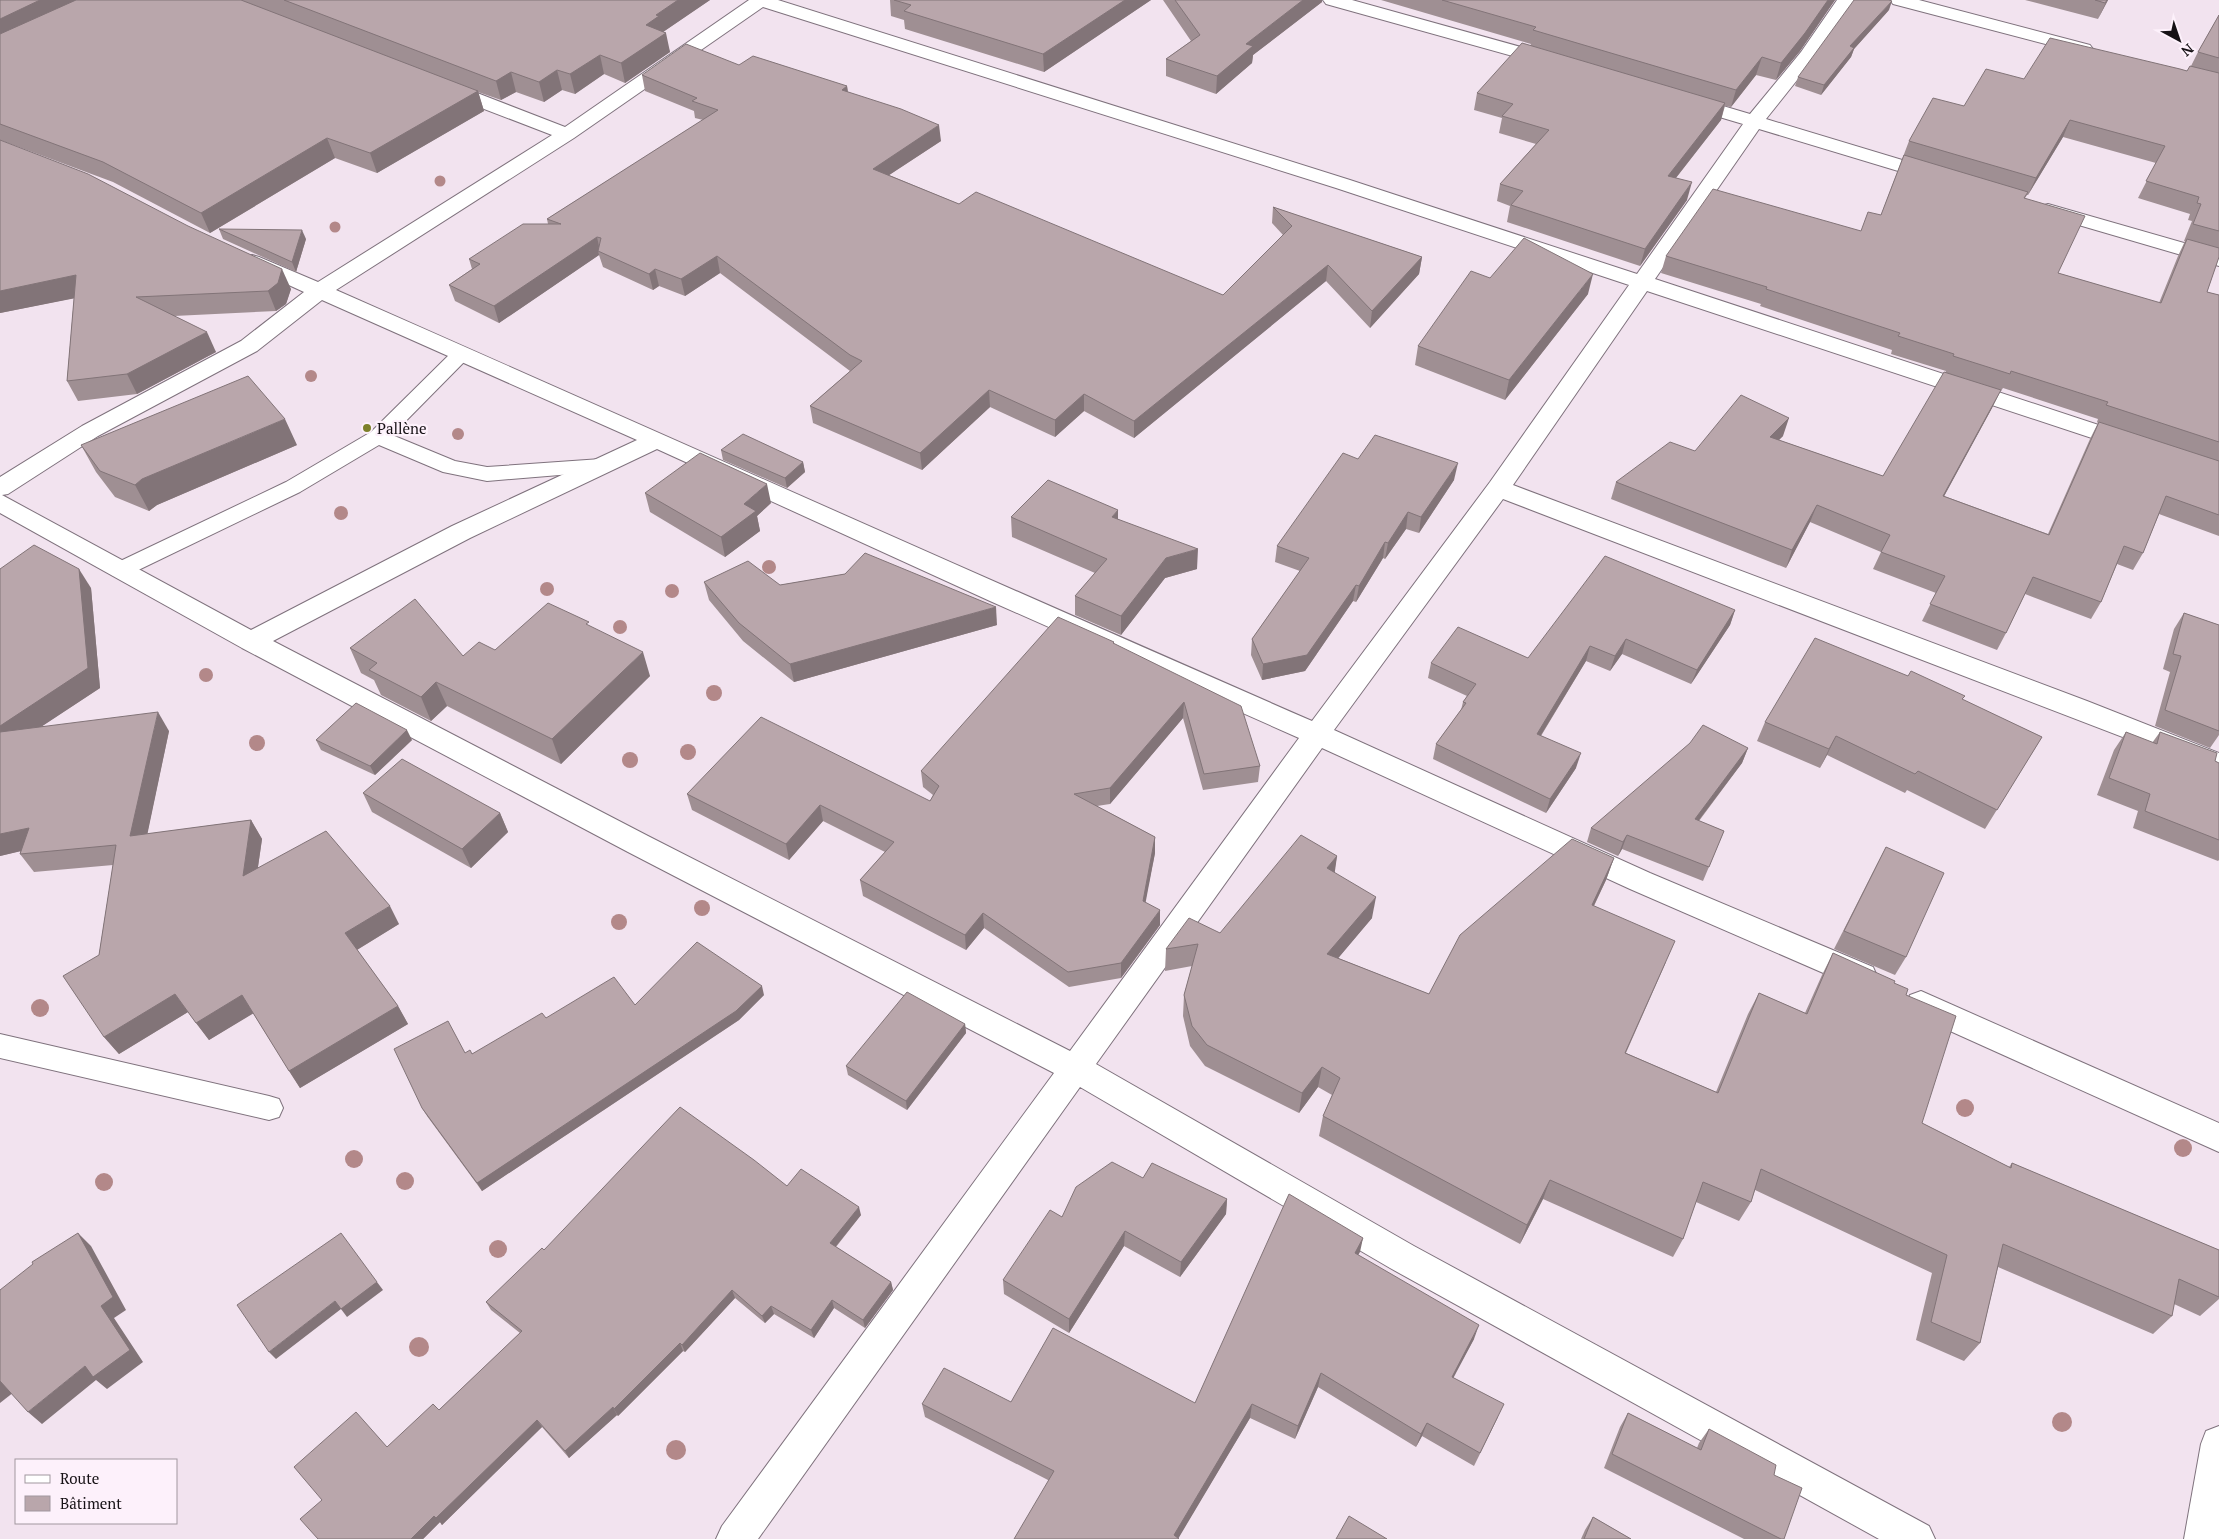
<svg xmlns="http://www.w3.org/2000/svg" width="2219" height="1539" font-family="'PT Serif',serif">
	<rect width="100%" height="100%" fill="#f2e3ef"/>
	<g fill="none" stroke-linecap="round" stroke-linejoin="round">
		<!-- lane casing -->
		<g stroke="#7f727d" stroke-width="2">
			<g id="lane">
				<polygon points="461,348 468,350 471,354 468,358 392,435 455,461 487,467 601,459 608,461 611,466 608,471 487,481 443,472 379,445 300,492 128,575 120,577 112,575 109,570 112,565 286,482 371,432 454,350"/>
				<polygon points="0,1034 269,1096 279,1099 283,1108 279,1117 269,1120 0,1058"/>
			</g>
		</g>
		<!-- street casing -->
		<g stroke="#7f727d" stroke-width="2">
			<g id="street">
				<path d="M749 0H778L1350 180 1637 274 1743 124 1679 105 1677 101 1679 97 1686 95 1750 114 1801 52 1837 0H1855L1813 60 1766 119 1942 172 1945 176 1942 180 1935 182 1928 180 1759 129 1655 279 2138 438 2142 443 2138 448 2130 451 2122 448 1647 291 1513 485 2087 701 2219 753V774L1503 499 1334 730 1650 873 1873 967 1877 976 1873 985 1862 989 1851 985 1630 889 1322 748 1096 1064 1414 1246 1929 1526 1935 1539H1879L1390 1268 1080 1087 758 1539H716L722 1526 1054 1073 628 852 242 648 0 513V477L82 426 241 341 304 292 245 265 242 261 245 257 252 255 259 257 318 282 552 135 440 92 438 88 440 84 447 82 454 84 565 127ZM763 7 1336 188 1629 285 1490 482 1312 721C986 579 661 433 336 290L574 138ZM322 300 637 440 452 526 251 630 2 495 8 494 98 436 257 351ZM657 449 990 601 1299 738 1070 1051 648 836 273 641 470 538Z"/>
				<polygon points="1323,0 1352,0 1557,57 1560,61 1557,65 1551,67 1545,65 1326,4"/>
				<polygon points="1890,0 1919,0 2090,45 2093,49 2090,53 2084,54 1893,4"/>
				<polygon points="2048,204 2219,253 2219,266 2041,214 2038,210 2041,206"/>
				<polygon points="1921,991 2219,1123 2219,1152 1910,1013 1906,1004 1910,995"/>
				<polygon points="2219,1426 2219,1539 2184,1539 2201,1444 2206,1431"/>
			</g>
		</g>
		<!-- lane -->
		<use href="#lane" fill="#fff" fill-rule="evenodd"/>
		<!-- street -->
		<use href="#street" fill="#fff" fill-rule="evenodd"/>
	</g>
	<!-- trees -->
	<g fill="#b38889">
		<circle cx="440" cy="181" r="5.5"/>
		<circle cx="335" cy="227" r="5.5"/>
		<circle cx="311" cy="376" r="6"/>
		<circle cx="458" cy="434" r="6"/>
		<circle cx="341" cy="513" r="7"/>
		<circle cx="769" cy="567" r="7"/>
		<circle cx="547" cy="589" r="7"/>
		<circle cx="672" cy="591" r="7"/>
		<circle cx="620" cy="627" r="7"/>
		<circle cx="206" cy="675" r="7"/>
		<circle cx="714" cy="693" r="8"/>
		<circle cx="257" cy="743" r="8"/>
		<circle cx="688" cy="752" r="8"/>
		<circle cx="630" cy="760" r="8"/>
		<circle cx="702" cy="908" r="8"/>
		<circle cx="619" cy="922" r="8"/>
		<circle cx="40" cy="1008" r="9"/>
		<circle cx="1965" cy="1108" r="9"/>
		<circle cx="2183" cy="1148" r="9"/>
		<circle cx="354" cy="1159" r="9"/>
		<circle cx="405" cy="1181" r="9"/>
		<circle cx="104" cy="1182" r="9"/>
		<circle cx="498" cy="1249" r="9"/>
		<circle cx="419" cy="1347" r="10"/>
		<circle cx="2062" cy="1422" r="10"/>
		<circle cx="676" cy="1450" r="10"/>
	</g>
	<!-- wall -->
	<g fill="#9f8f93" fill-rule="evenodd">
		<polygon points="0,0 710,0 663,32 670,52 625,83 604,74 575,94 562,90 544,102 516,92 501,100 478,92 484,111 377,173 335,158 210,233 113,182 0,140"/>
		<polygon points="890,0 1151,0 1044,72 905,29 904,20 891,16"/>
		<polygon points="1163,0 1322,0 1322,2 1253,55 1252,63 1216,94 1166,76 1166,59 1191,41"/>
		<polygon points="1381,0 1835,0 1800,51 1776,80 1756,75 1731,107 1725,106 1721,120 1676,178 1687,200 1640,266 1507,222 1510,206 1497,201 1500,184 1536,144 1499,133 1502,118 1474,110 1477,93 1530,46 1531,44"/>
		<polygon points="2025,0 2108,0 2098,19"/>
		<polygon points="1889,10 1854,49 1851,57 1821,95 1795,86 1798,77"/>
		<path d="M2219 15V257L2207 292 2219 295V536L2159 514 2143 553 2133 570 2117 564 2101 602 2091 619 2025 594 2006 633 1997 650 1922 621 1936 593 1873 569 1881 552 1810 522 1786 568 1611 499 1616 482 1695 451 1783 436 1779 440 1883 476 1946 371 1891 354 1892 350 1760 306 1761 304 1661 273 1666 256 1861 231 1881 215 1909 141 1964 106 2024 79 2180 69 2187 71 2191 66 2198 52ZM2063 137 2156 163 2138 198 2190 214 2188 220 2192 221 2184 241H2185L2178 256 2159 303 2058 273 2025 198 2027 195H2028ZM2003 388 2098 419 2097 422 2098 423 2090 439 2048 534 1944 496 1992 408 2000 391H2001Z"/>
		<polygon points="739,65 847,86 848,92 941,141 889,175 959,204 1223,295 1283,235 1272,223 1273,207 1422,257 1419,274 1370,328 1326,281 1134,438 1084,411 1055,437 990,407 922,470 813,423 810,406 850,371 720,273 685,296 659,286 653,290 603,267 599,255 499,323 455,301 449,285 472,269 469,259 548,224 547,219 703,120 695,118 694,111 645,91 642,75"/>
		<polygon points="0,140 291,289 286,304 276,311 174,316 216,352 137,394 78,401 67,381 74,298 0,313"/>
		<polygon points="219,229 306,239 296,272 223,239"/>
		<polygon points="1490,278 1588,294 1505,400 1415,365 1418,346"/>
		<polygon points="81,445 297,445 157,505 149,511 115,497 96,472"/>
		<polygon points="721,450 803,462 805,472 787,488 723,460"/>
		<polygon points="1358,459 1454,480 1419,533 1406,529 1385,559 1383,558 1356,602 1353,601 1305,671 1262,680 1251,655 1252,639 1300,571 1275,562 1277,546"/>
		<polygon points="645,493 771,503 757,516 760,531 725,557 650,512"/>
		<polygon points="1011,517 1118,519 1197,569 1165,578 1121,635 1075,615 1075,596 1095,573 1012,537"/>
		<polygon points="0,569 91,588 100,688 42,726 169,731 147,834 251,820 262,839 258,867 399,924 357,950 398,1006 408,1024 300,1088 253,1013 209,1040 188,1012 119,1054 104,1037 99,955 113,865 34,872 20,854 20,851 0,856"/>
		<polygon points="845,574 997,625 794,682 743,641 709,600 704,582 780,585"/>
		<polygon points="1735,610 1730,625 1691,684 1622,654 1610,671 1586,661 1541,736 1576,768 1546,813 1433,759 1436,744 1461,710 1463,702 1467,696 1428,678 1431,663 1528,658"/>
		<polygon points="2184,613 2219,625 2219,735 2210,748 2155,726 2170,672 2163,669 2174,629"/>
		<polygon points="590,626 650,676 561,764 447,706 431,721 381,695 374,680 361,673 350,648 463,656 495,650"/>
		<polygon points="1114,642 1114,644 1260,766 1258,782 1203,790 1183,718 1110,804 1097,806 1155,837 1155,853 1145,902 1160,925 1121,978 1069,987 984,928 966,950 863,896 860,880 885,852 823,821 789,860 692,810 687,794 930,801 933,795 923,787 921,771"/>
		<polygon points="1963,700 2042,737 1985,829 1907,790 1905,793 1827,755 1820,768 1757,741 1765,722"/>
		<polygon points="2126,732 2152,743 2160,732 2219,763 2219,860 2218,861 2133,828 2138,811 2097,795 2114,750"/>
		<polygon points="316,740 412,740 375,775 321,750"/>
		<polygon points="1748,748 1742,763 1699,821 1724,831 1703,881 1622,849 1618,856 1587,842 1591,828"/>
		<polygon points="363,793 500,813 508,832 471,868 372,812"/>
		<polygon points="1886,847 1906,957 1895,975 1834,949 1876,866"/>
		<polygon points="1337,856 1334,873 1372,918 1338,958 1429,994 1614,858 1606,880 1594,906 1666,962 1626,1053 1716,1092 1748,1014 1759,993 1805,1013 1822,975 1833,953 1894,983 1906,995 1922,1123 2009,1167 2012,1163 2219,1250 2219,1299 2200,1316 2174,1304 2172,1316 2153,1334 1998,1267 1980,1343 1964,1361 1916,1340 1932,1273 1755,1190 1751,1202 1739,1221 1696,1202 1683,1239 1673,1257 1543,1199 1520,1244 1319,1136 1323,1116 1332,1095 1318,1087 1299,1113 1205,1066 1190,1046 1183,1016 1184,995 1192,966 1165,971 1166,949 1220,933"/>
		<polygon points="764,995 739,1020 482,1191 427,1116 422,1108 472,1054 546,1018 635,1005"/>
		<polygon points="965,1024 966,1033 907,1110 848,1075 846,1066"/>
		<polygon points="1143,1178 1227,1199 1226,1214 1180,1277 1124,1246 1069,1333 1004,1294 1003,1280 1062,1217"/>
		<polygon points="787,1186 861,1215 836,1247 891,1282 893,1290 865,1328 834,1308 814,1338 774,1314 765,1323 735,1298 685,1352 683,1351 618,1416 617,1415 569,1458 542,1427 442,1525 440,1522 423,1539 318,1539 387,1447 439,1410 520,1333 491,1310 486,1302 544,1250"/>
		<polygon points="1363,1238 1358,1255 1474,1339 1453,1377 1498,1417 1474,1466 1422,1436 1416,1447 1318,1387 1295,1439 1250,1418 1178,1538 1048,1480 925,1417 922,1404 1011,1402 1195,1403"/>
		<polygon points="1628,1413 1697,1448 1699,1443 1709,1429 1784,1539 1744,1539 1604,1468 1620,1427"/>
		<polygon points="1593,1517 1631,1539 1581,1539 1585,1530"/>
	</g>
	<!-- shaded-wall -->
	<g fill="#827478">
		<polygon points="40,0 89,0 0,43 0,19"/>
		<polygon points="678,0 710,0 663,32 666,33 670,52 625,83 621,63 646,25 656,15"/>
		<polygon points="1125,0 1151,0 1044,72 1043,54"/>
		<polygon points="1303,0 1322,0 1322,2 1253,55 1252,63 1216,94 1217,76 1246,44"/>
		<polygon points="1828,0 1835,0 1800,51 1776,80 1781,63"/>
		<polygon points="2107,0 2108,0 2098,19"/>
		<polygon points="1892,1 1889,10 1854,49 1851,57 1821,95 1824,85 1850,46"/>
		<polygon points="600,55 604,74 575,94 570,74"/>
		<polygon points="1762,57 1756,75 1731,107 1736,90"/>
		<polygon points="557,70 562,90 544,102 539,82"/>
		<polygon points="511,72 516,92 501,100 496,81"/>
		<polygon points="847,86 849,102 842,90"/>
		<polygon points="478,91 484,111 377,173 370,153"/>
		<polygon points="1725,103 1721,120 1664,193 1668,176"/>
		<polygon points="2070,120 2063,137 2028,195 2036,178"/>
		<polygon points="939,125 941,141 874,185 873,169"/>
		<polygon points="327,138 335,158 210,233 201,213"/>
		<polygon points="1692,182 1687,200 1640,266 1645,249"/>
		<polygon points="302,230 306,239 296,272 292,262"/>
		<polygon points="597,237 600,251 598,251 599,255 499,323 494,306"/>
		<polygon points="717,256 720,273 685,296 681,279"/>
		<polygon points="1422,257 1419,274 1370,328 1372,311"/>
		<polygon points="1328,265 1326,281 1134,438 1134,421"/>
		<polygon points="282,269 291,289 286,304 276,311 268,291"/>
		<polygon points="655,269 659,286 653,290 649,274"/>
		<polygon points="1593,274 1588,294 1505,400 1509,380"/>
		<polygon points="76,275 86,296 0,313 0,291"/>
		<polygon points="207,332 216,352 137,394 127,374"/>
		<polygon points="989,390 990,407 922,470 920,453"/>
		<polygon points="2001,390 1992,408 1935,513 1943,496"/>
		<polygon points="1084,394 1084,411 1055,437 1055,420"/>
		<polygon points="1789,418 1783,436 1764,454 1770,437"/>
		<polygon points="285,419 297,445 157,505 149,511 135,485 142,479"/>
		<polygon points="803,462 805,472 787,488 785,478"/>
		<polygon points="1458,463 1454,480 1419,533 1421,517"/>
		<polygon points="767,484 771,503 757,516 760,531 725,557 721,537 744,504"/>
		<polygon points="1817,505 1810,522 1786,568 1792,550"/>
		<polygon points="1118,510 1118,529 1112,517"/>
		<polygon points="1408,512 1406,529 1385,559 1388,543"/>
		<polygon points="1385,542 1383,558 1356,602 1359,586"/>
		<polygon points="1198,549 1197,569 1165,578 1121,635 1121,616 1166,558"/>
		<polygon points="79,569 91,588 100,688 3,752 0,748 0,726"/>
		<polygon points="1356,585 1353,601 1305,671 1262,680 1263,664"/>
		<polygon points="996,607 997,625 794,682 790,664"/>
		<polygon points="1735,610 1730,625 1691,684 1697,670"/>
		<polygon points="1626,639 1622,654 1610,671 1615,656"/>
		<polygon points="1590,646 1586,661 1533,748 1537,734"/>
		<polygon points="643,652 650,676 561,764 552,739"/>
		<polygon points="436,682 447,706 431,721 421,697"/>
		<polygon points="1184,702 1183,718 1110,804 1110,788"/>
		<polygon points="158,712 169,731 143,855 130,836"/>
		<polygon points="407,730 412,740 375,775 370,766"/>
		<polygon points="1836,736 1827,755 1820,768 1829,749"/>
		<polygon points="1748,748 1742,763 1689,833 1695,819"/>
		<polygon points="1581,753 1576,768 1546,813 1550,799"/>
		<polygon points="820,805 823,821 789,860 786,844"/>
		<polygon points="500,813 508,832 471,868 462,849"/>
		<polygon points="251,820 262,839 254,894 243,876"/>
		<polygon points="29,828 43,846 0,856 0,834"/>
		<polygon points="1627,835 1622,849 1618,856 1623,842"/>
		<polygon points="1155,837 1155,853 1143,916 1143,901"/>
		<polygon points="1337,856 1334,878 1327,868"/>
		<polygon points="1614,858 1606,880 1584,926 1592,905"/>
		<polygon points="1376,897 1372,918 1324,975 1327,954"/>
		<polygon points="390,906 399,924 355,951 345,933"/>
		<polygon points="1160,910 1160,925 1121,978 1121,963"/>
		<polygon points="983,913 984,928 966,950 965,935"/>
		<polygon points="762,986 764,995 739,1020 482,1191 477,1183"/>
		<polygon points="175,994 188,1012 119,1054 104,1037"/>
		<polygon points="242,995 254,1013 209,1040 196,1023"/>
		<polygon points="398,1006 408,1024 300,1088 289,1071"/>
		<polygon points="965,1024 966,1033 907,1110 906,1101"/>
		<polygon points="1322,1067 1318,1087 1299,1113 1302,1093"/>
		<polygon points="1550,1180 1543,1199 1520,1244 1527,1225"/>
		<polygon points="1227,1199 1226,1214 1180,1277 1181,1262"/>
		<polygon points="859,1207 861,1215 832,1251 830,1243"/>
		<polygon points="1125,1231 1124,1246 1069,1333 1069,1319"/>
		<polygon points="78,1233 91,1246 126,1310 114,1318 143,1362 107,1389 96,1380 42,1424 28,1412 85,1366 101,1306"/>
		<polygon points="1363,1238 1360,1252 1351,1267 1355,1253"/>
		<polygon points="377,1282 383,1290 347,1317 341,1309 276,1359 269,1352 335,1301"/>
		<polygon points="891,1282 893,1290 865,1328 863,1320"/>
		<polygon points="732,1290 735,1298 685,1352 682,1345"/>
		<polygon points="832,1300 834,1308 814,1338 811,1330"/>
		<polygon points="771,1306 774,1314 765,1323 762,1316"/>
		<polygon points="1479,1325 1474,1339 1447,1390 1452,1377"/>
		<polygon points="680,1343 683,1351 618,1416 614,1409"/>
		<polygon points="1321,1373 1318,1387 1295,1439 1298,1426"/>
		<polygon points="0,1380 14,1392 0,1403"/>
		<polygon points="1252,1404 1250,1418 1178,1539 1174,1535"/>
		<polygon points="613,1407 617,1415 569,1458 565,1451"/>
		<polygon points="537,1420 542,1427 442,1525 440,1522 423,1539 411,1539 434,1516"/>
		<polygon points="1427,1423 1422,1436 1416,1447 1421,1434"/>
	</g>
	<!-- building -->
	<g fill="#b9a6ab" stroke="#827478">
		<polygon points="0,0 40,0 0,19"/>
		<polygon points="76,0 241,0 478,91 370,153 327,138 201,213 103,162 0,124 0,34"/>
		<polygon points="284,0 678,0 656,15 659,16 646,25 666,33 621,63 600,55 570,74 557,70 539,82 511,72 496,81"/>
		<polygon points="894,0 1125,0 1043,54 904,11 911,5"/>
		<polygon points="1175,0 1303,0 1246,44 1253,46 1217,76 1166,59 1200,35"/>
		<polygon points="1442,0 1828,0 1805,33 1781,63 1762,57 1736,90 1533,30 1536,27"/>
		<polygon points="1854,0 1889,0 1892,1 1850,46 1854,48 1824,85 1798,77"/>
		<polygon points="2095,0 2107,0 2105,3"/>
		<polygon points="2219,15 2219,58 2198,52"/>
		<polygon points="2050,38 2180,69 2187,71 2190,66 2219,73 2219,231 2193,224 2201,204 2197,203 2199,197 2146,181 2165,146 2070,120 2036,178 1909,141 1933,98 1964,106 1986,69 2024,79"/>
		<polygon points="1522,43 1725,103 1668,176 1692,182 1645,249 1511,205 1523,191 1500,184 1549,130 1502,116 1513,104 1477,93"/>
		<polygon points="686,44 739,65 753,56 847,86 842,90 901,109 939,125 873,169 959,204 976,192 1223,295 1292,226 1273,207 1422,257 1372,311 1328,265 1134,421 1084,394 1055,420 989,390 920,453 810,406 862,361 850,355 717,256 681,279 655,269 649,274 598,251 601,238 597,237 494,306 449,285 480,264 469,259 523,224 561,224 547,219 718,110 692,101 697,98 642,75"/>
		<polygon points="0,140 88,174 188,226 282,269 278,283 268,291 136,297 207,332 127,374 67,381 76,275 0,291"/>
		<polygon points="1904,155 2028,192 2024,198 2085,216 2058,273 2161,303 2187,239 2219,248 2219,257 2207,292 2219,295 2219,442 2106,405 2108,402 2011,371 2010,374 1953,356 1954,354 1898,336 1900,333 1766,289 1767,287 1666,256 1713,189 1861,231 1868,212 1881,215"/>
		<polygon points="219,229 302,230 292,262"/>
		<polygon points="1524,238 1593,274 1509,380 1418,346 1471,271 1490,278"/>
		<polygon points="1944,372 2001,390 1943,496 2049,535 2099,422 2219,461 2219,515 2166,496 2143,553 2124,546 2101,602 2033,577 2006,633 1930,604 1945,576 1881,552 1890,535 1817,505 1792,550 1616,482 1670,442 1695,451 1741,395 1789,418 1770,437 1883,476"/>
		<polygon points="248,376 285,419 142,479 135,485 100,471 81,445"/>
		<polygon points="743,434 803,462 785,478 721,450"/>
		<polygon points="1375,435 1458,463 1421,517 1408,512 1388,543 1385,542 1359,586 1356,585 1307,655 1263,664 1252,639 1309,558 1277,546 1343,453 1358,459"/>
		<polygon points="700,453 767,484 744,504 756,511 721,537 645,493"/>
		<polygon points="1048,480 1118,510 1112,517 1198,549 1166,558 1121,616 1075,596 1107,559 1011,517"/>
		<polygon points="34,545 79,569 88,668 0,726 0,569"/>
		<polygon points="865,553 996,607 790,664 739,623 704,582 748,561 780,585 845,574"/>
		<polygon points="1605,556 1735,610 1697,670 1626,639 1615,656 1590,646 1537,734 1581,753 1550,799 1436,744 1466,703 1463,702 1476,684 1431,663 1458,627 1528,658"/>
		<polygon points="415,599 463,656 479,642 495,650 548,603 589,622 586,624 643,652 552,739 436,682 421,697 369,670 377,663 350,648"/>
		<polygon points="2184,613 2219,625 2219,731 2165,710 2181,656 2173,654"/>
		<polygon points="1058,617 1114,642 1113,643 1241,706 1260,766 1204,774 1184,702 1110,788 1074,794 1155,837 1143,901 1160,910 1121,963 1068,972 983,913 965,935 860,880 894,842 820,805 786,844 687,794 761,717 930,801 939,786 921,771"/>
		<polygon points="1815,638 1908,676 1911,671 1965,696 1962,699 2042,737 1997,810 1918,771 1915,774 1836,736 1829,749 1765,722"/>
		<polygon points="356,703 407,730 370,766 316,740"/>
		<polygon points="158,712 130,836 251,820 243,876 326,831 390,906 345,933 398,1006 289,1071 242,995 196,1023 175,994 104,1037 63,976 99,955 116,845 20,854 29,828 0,834 0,732"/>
		<polygon points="1703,725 1748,748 1695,819 1724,831 1709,867 1627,835 1623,842 1591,828 1690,743"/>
		<polygon points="2126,732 2157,744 2160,732 2217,753 2215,761 2219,763 2219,840 2145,811 2150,794 2109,778"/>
		<polygon points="402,759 500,813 462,849 363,793"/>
		<polygon points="1301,835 1337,856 1327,868 1376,897 1327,954 1429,994 1460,935 1572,839 1614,858 1592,905 1675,941 1625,1053 1718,1093 1759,993 1807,1014 1833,953 1895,981 1894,983 1908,989 1906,995 1956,1016 1922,1123 2011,1168 2012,1163 2219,1250 2219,1297 2179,1279 2172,1316 2003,1244 1980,1343 1931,1322 1947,1255 1761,1169 1751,1202 1703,1182 1683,1239 1550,1180 1527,1225 1323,1116 1340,1078 1322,1067 1302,1093 1207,1045 1192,1026 1184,995 1198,944 1166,949 1189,918 1220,933"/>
		<polygon points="1886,847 1944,873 1906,957 1844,931"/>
		<polygon points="697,942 762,986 736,1011 477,1183 422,1108 394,1049 448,1021 465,1053 470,1050 472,1054 542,1013 546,1018 614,977 635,1005"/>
		<polygon points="907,992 965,1024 906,1101 846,1066"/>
		<polygon points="680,1107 754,1160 787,1186 801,1169 859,1207 830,1243 891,1282 863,1320 832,1300 811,1330 771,1306 762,1316 732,1290 682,1345 680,1343 614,1409 613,1407 565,1451 537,1420 436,1518 434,1516 411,1539 318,1539 300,1519 322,1500 294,1467 356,1412 387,1447 433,1404 439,1410 522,1331 486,1302 542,1248 544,1250"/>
		<polygon points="1112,1162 1143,1178 1152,1163 1227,1199 1181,1262 1125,1231 1069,1319 1003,1280 1050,1210 1062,1217 1076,1187"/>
		<polygon points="1289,1194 1363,1238 1355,1253 1479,1325 1452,1377 1504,1404 1480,1453 1427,1423 1421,1434 1321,1373 1298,1426 1252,1404 1174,1535 1179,1539 1014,1539 1054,1471 922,1404 944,1368 1011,1402 1053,1328 1195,1403"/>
		<polygon points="78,1233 113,1297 101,1306 130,1350 93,1377 85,1366 28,1412 0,1381 0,1290 33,1264 32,1262"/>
		<polygon points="341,1233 377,1282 341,1309 335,1301 269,1352 237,1305"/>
		<polygon points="1628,1413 1701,1450 1709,1429 1776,1465 1774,1475 1802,1488 1784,1539 1781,1539 1612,1454"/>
		<polygon points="1349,1516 1387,1539 1336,1539"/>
		<polygon points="1593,1517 1631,1539 1584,1539"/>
	</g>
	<!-- markers -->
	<circle fill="#7d802a" stroke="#fdf1fb" stroke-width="2" cx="367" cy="428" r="5"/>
	<g text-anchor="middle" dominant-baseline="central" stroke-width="4.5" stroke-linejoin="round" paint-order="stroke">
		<!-- poi labels -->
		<g font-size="15" fill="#161115" stroke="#fdf1fb" text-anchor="start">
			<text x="377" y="428">Pallène</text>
		</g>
	</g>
	<!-- legend -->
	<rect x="15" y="1459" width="162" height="65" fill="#fdf1fb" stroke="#a1979f"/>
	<rect x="25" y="1475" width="25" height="8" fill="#ffffff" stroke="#a1979f"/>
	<text x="60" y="1484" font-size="15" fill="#161115">Route</text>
	<rect x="25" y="1496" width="25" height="15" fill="#b9a6ab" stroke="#a1979f"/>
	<text x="60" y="1509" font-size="15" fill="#161115">Bâtiment</text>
	<!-- north arrow -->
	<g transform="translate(2179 40) rotate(140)" stroke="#fdf1fb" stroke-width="4" paint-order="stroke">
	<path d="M0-4L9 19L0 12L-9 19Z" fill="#161115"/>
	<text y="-8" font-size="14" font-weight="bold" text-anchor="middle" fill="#161115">N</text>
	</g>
</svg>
